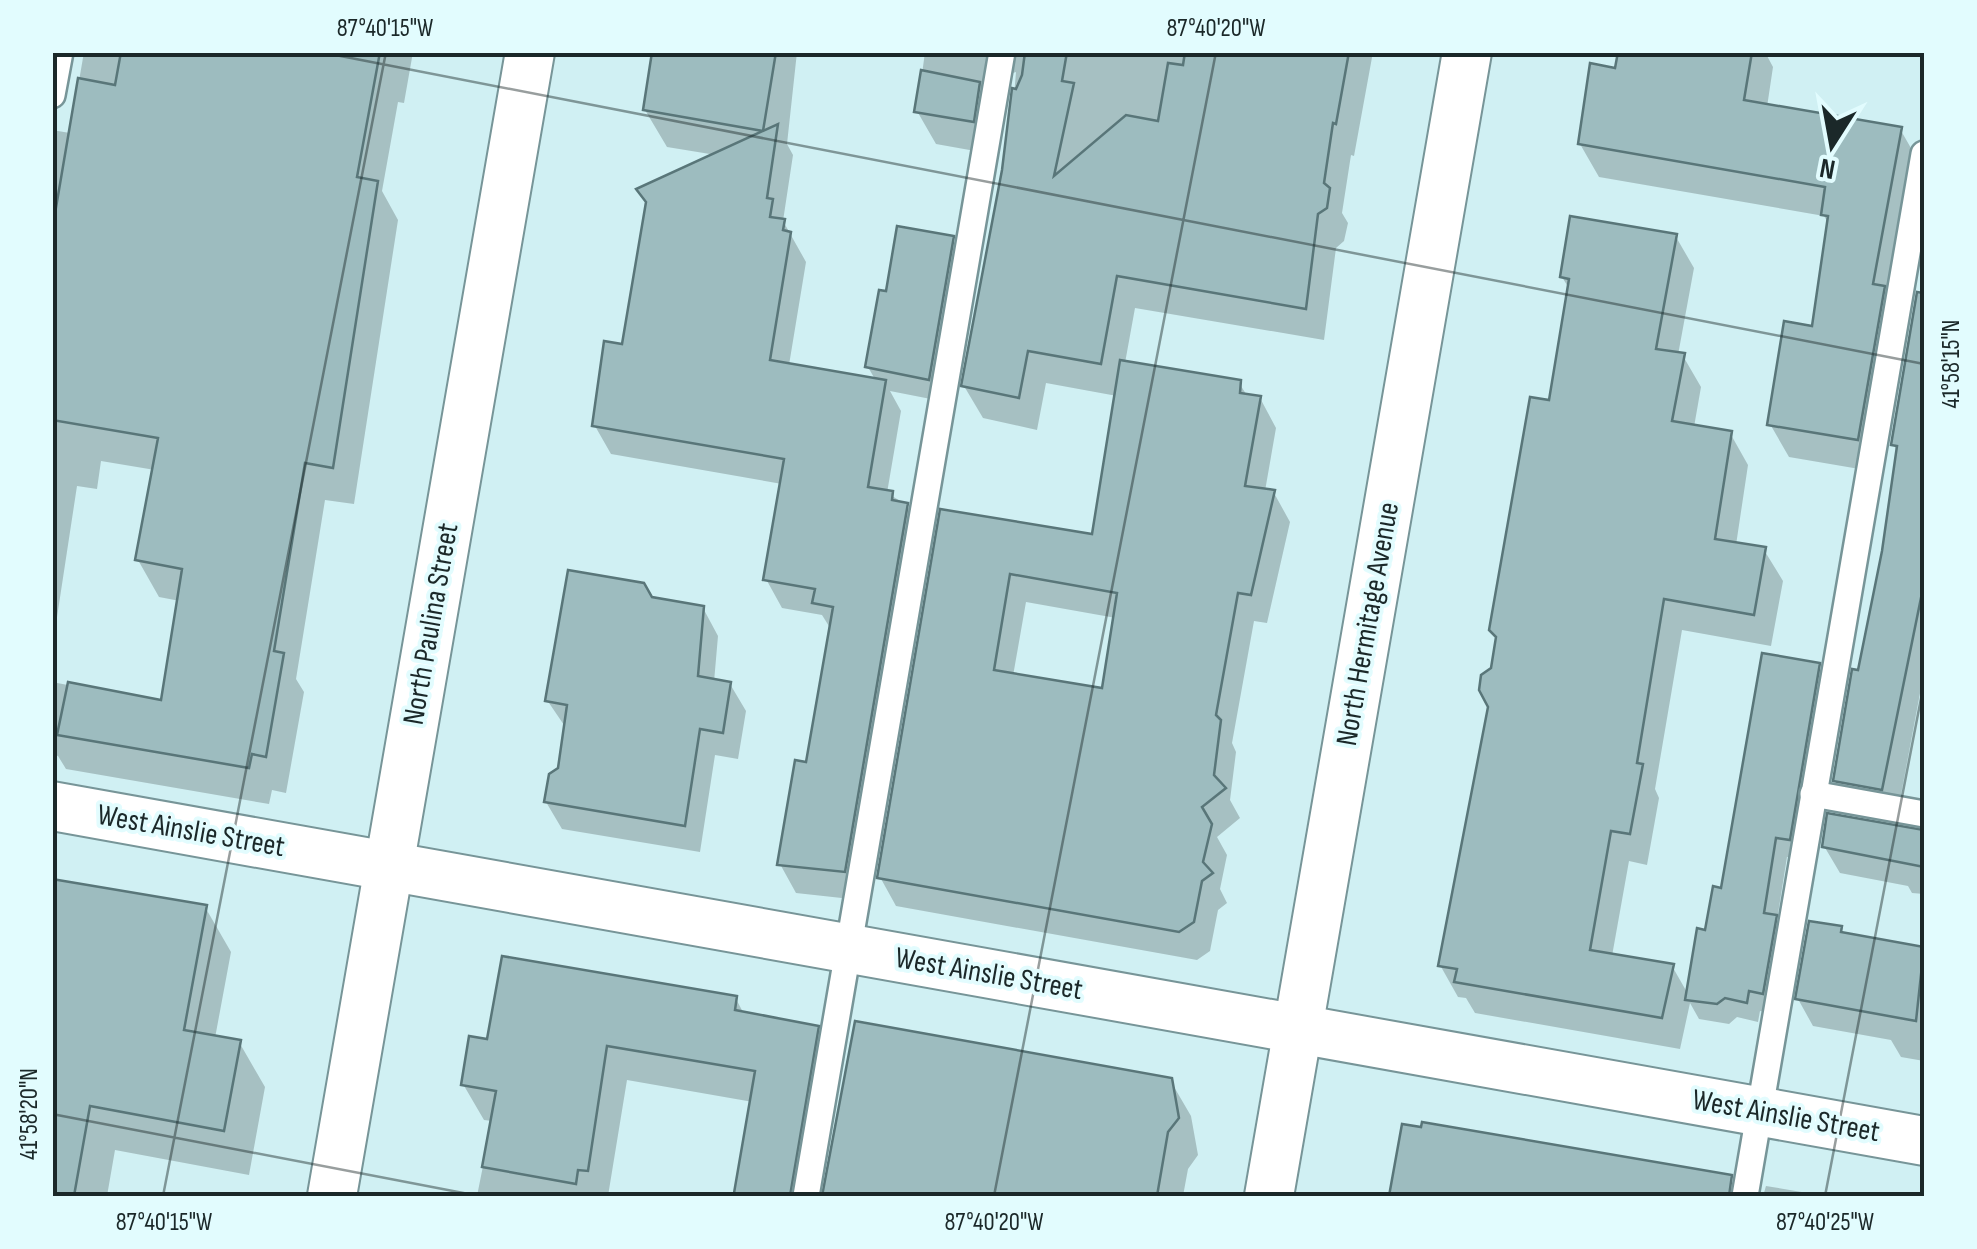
<svg xmlns="http://www.w3.org/2000/svg" width="1977" height="1249" font-family="'Sofia Sans Condensed',sans-serif">
	<rect width="100%" height="100%" fill="#d0f0f3"/>
	<!-- shadow -->
	<g fill="#0003" fill-rule="evenodd">
		<polygon points="84,52 413,52 404,103 398,102 382,191 398,220 354,504 325,500 296,679 304,692 286,793 272,790 269,804 66,769 58,756 52,754 52,682 163,703 180,601 159,597 138,560 155,470 101,461 97,489 77,486 52,650 52,130 70,133"/>
		<polygon points="655,52 797,52 787,144 793,155 783,221 806,262 789,365 876,381 868,367 888,294 952,238 965,261 941,401 890,391 901,411 887,493 907,505 923,534 860,900 796,893 780,864 808,765 832,631 822,615 782,608 766,579 782,484 611,454 595,426 624,347 648,206 639,190 716,155 667,147 645,110"/>
		<path d="M925 52H1373L1354 156 1351 155 1342 213 1348 223 1344 241 1336 248 1324 340 1135 308 1125 363 1239 383 1248 397 1260 398 1276 428 1265 491 1274 493 1290 522 1267 623 1254 621 1232 743 1236 752 1230 800 1240 818 1217 837 1227 855 1220 889 1227 903 1218 910 1210 951 1197 960 896 906 880 877 942 511 1094 537 1117 396 1046 383 1037 430 983 418 964 386 1011 132 1016 72 1007 75 992 154 936 144 917 111ZM1026 602 1116 618 1104 691 1013 676Z"/>
		<polygon points="1620,52 1765,52 1773,67 1767,107 1900,129 1919,162 1877,472 1789,457 1770,424 1814,328 1829,224 1824,216 1599,177 1580,144 1617,71"/>
		<polygon points="1676,237 1694,268 1678,355 1683,356 1701,387 1694,427 1730,433 1748,465 1736,545 1764,550 1783,581 1771,646 1682,630 1655,789 1659,798 1647,865 1629,861 1612,956 1672,966 1688,994 1723,891 1818,665 1830,686 1800,860 1787,857 1777,920 1787,938 1774,1013 1760,1011 1758,1022 1737,1017 1729,1024 1699,1019 1690,1003 1680,1049 1475,1013 1466,998 1458,997 1440,965 1491,707 1494,669 1551,403 1570,290 1562,277"/>
		<polygon points="1919,295 1924,296 1924,672 1897,816 1851,807 1835,781 1885,551 1899,454 1893,444"/>
		<polygon points="651,599 703,608 718,636 714,682 730,684 746,711 738,759 715,755 700,852 562,829 546,802 560,770 566,728 547,700"/>
		<polygon points="1829,816 1924,831 1924,894 1912,893 1908,886 1840,873 1824,846"/>
		<polygon points="52,880 205,907 231,952 215,1038 239,1042 265,1087 249,1175 115,1150 107,1196 52,1196"/>
		<polygon points="1840,928 1844,935 1924,949 1924,1061 1901,1057 1891,1040 1813,1026 1798,999"/>
		<polygon points="736,999 744,1014 817,1028 838,1064 815,1196 738,1196 753,1102 627,1080 608,1196 477,1196 492,1121 484,1120 463,1084 489,1042"/>
		<polygon points="857,1024 1170,1080 1191,1116 1198,1155 1188,1169 1183,1196 825,1196"/>
		<polygon points="1404,1127 1726,1176 1738,1196 1392,1196"/>
		<polygon points="1766,1186 1825,1196 1763,1196"/>
	</g>
	<!-- building -->
	<g fill="#9dbcbf" stroke="#597679" stroke-width="2.5" fill-rule="evenodd">
		<polygon points="121,52 380,52 357,177 378,181 333,468 305,463 274,651 284,653 266,757 252,754 249,768 57,735 68,682 161,700 182,569 135,560 158,438 52,420 52,231 78,78 115,85"/>
		<polygon points="652,52 776,52 763,131 643,110"/>
		<polygon points="1025,52 1067,52 1062,81 1074,83 1054,176 1126,115 1158,121 1168,63 1183,65 1185,52 1349,52 1336,124 1333,123 1324,183 1330,188 1327,208 1318,214 1306,309 1117,276 1101,364 1028,351 1019,398 961,386 1002,170 1012,88 1016,89 1022,75"/>
		<polygon points="1618,52 1752,52 1744,100 1902,127 1873,284 1885,286 1858,440 1767,425 1784,321 1812,326 1828,216 1821,215 1825,187 1578,144 1590,63 1615,68"/>
		<polygon points="921,70 980,82 974,122 914,112"/>
		<polygon points="778,124 767,198 773,199 770,217 785,219 783,230 791,232 770,360 886,380 868,487 893,491 892,500 908,503 845,872 777,865 795,760 806,762 833,607 812,603 815,589 763,580 784,459 592,426 604,341 622,344 646,202 636,189"/>
		<polygon points="1570,216 1677,234 1656,349 1685,353 1672,421 1732,431 1715,539 1766,547 1754,615 1664,599 1637,763 1643,764 1630,834 1611,831 1590,950 1674,964 1662,1018 1454,982 1457,969 1438,966 1488,707 1479,690 1481,675 1491,668 1496,637 1489,630 1530,397 1549,400 1569,279 1560,277"/>
		<polygon points="897,226 954,236 929,380 865,367 879,290 886,291"/>
		<polygon points="1917,292 1924,293 1924,583 1882,790 1833,781 1852,669 1858,670 1882,551 1897,446 1891,445"/>
		<path d="M1120 360 1241 380 1240 393 1261 396 1245 486 1275 490 1251 595 1238 593 1216 715 1221 720 1214 775 1226 788 1202 807 1212 824 1203 862 1213 873 1202 881 1194 922 1179 932 877 878 940 509 1092 534ZM1010 574 1117 593 1102 688 994 670Z"/>
		<polygon points="568,570 644,583 652,597 704,606 698,676 731,682 723,733 700,729 685,826 544,802 549,774 558,768 567,705 545,701"/>
		<polygon points="1762,653 1820,663 1790,840 1776,838 1764,913 1777,915 1763,994 1749,991 1747,1003 1725,998 1717,1004 1685,1000 1697,928 1705,930 1713,886 1721,888"/>
		<polygon points="1827,813 1924,830 1924,867 1822,847"/>
		<polygon points="52,879 207,905 184,1030 241,1040 224,1131 90,1106 74,1196 52,1196"/>
		<polygon points="1809,921 1842,926 1841,932 1924,947 1916,1021 1795,999"/>
		<polygon points="502,956 737,996 735,1010 819,1026 790,1196 734,1193 755,1071 607,1046 588,1171 578,1170 576,1184 482,1167 496,1091 461,1085 469,1036 487,1039"/>
		<polygon points="855,1021 1172,1078 1179,1118 1168,1132 1157,1196 822,1196"/>
		<polygon points="1422,1122 1732,1175 1729,1196 1389,1196 1402,1124 1421,1127"/>
	</g>
	<g fill="none" stroke-linecap="round" stroke-linejoin="round">
		<!-- service casing -->
		<g stroke="#779598" stroke-width="30">
			<g id="service">
				<polyline points="52,95 60,52"/>
				<polyline points="1813,794 1924,814"/>
				<polyline points="806,1196 1002,52"/>
				<polyline points="1745,1196 1924,154"/>
			</g>
		</g>
		<!-- minor casing -->
		<g stroke="#779598" stroke-width="52">
			<g id="minor">
				<polyline points="52,806 1924,1141"/>
				<polyline points="332,1196 530,52"/>
				<polyline points="1269,1196 1467,52"/>
			</g>
		</g>
		<!-- service -->
		<use href="#service" stroke="#fff" stroke-width="25"/>
		<!-- minor -->
		<use href="#minor" stroke="#fff" stroke-width="48"/>
	</g>
	<!-- ticks -->
	<path fill="none" stroke="#1b2829" stroke-width="2.5" stroke-opacity="0.45" d="M320 52 1924 364M52 1114 479 1196M163 1196 386 52M994 1196 1216 52M1825 1196 1924 683"/>
	<g text-anchor="middle" dominant-baseline="central" stroke-width="8" stroke-linejoin="round" paint-order="stroke">
		<!-- street labels -->
		<g font-size="30" fill="#1b2829" stroke="#e2fcfe">
			<text transform="translate(431 624) rotate(-80)">North Paulina Street</text>
			<text transform="translate(1368 624) rotate(-80)">North Hermitage Avenue</text>
			<text transform="translate(191 831) rotate(10)">West Ainslie Street</text>
			<text transform="translate(989 974) rotate(10)">West Ainslie Street</text>
			<text transform="translate(1786 1116) rotate(10)">West Ainslie Street</text>
		</g>
	</g>
	<!-- border -->
	<rect width="1977" height="1249" fill="none" stroke="#e2fcfe" stroke-width="110"/>
	<!-- north arrow -->
	<g transform="translate(1832 145) rotate(191)" stroke="#e2fcfe" stroke-width="8" paint-order="stroke">
	<path d="M0-8L18 38L0 25L-18 38Z" fill="#1b2829"/>
	<text y="-15" font-size="28" font-weight="bold" text-anchor="middle" fill="#1b2829">N</text>
	</g>
	<rect x="55" y="55" width="1867" height="1139" fill="none" stroke="#1b2829" stroke-width="4"/>
	<g font-size="25" text-anchor="middle" fill="#1b2829">
		<text x="385" y="36">87°40'15"W</text>
		<text x="1216" y="36">87°40'20"W</text>
		<text transform="translate(1950 364) rotate(-90)" y="9">41°58'15"N</text>
		<text transform="translate(28 1114) rotate(-90)" y="9">41°58'20"N</text>
		<text x="164" y="1230">87°40'15"W</text>
		<text x="994" y="1230">87°40'20"W</text>
		<text x="1825" y="1230">87°40'25"W</text>
	</g>
</svg>
